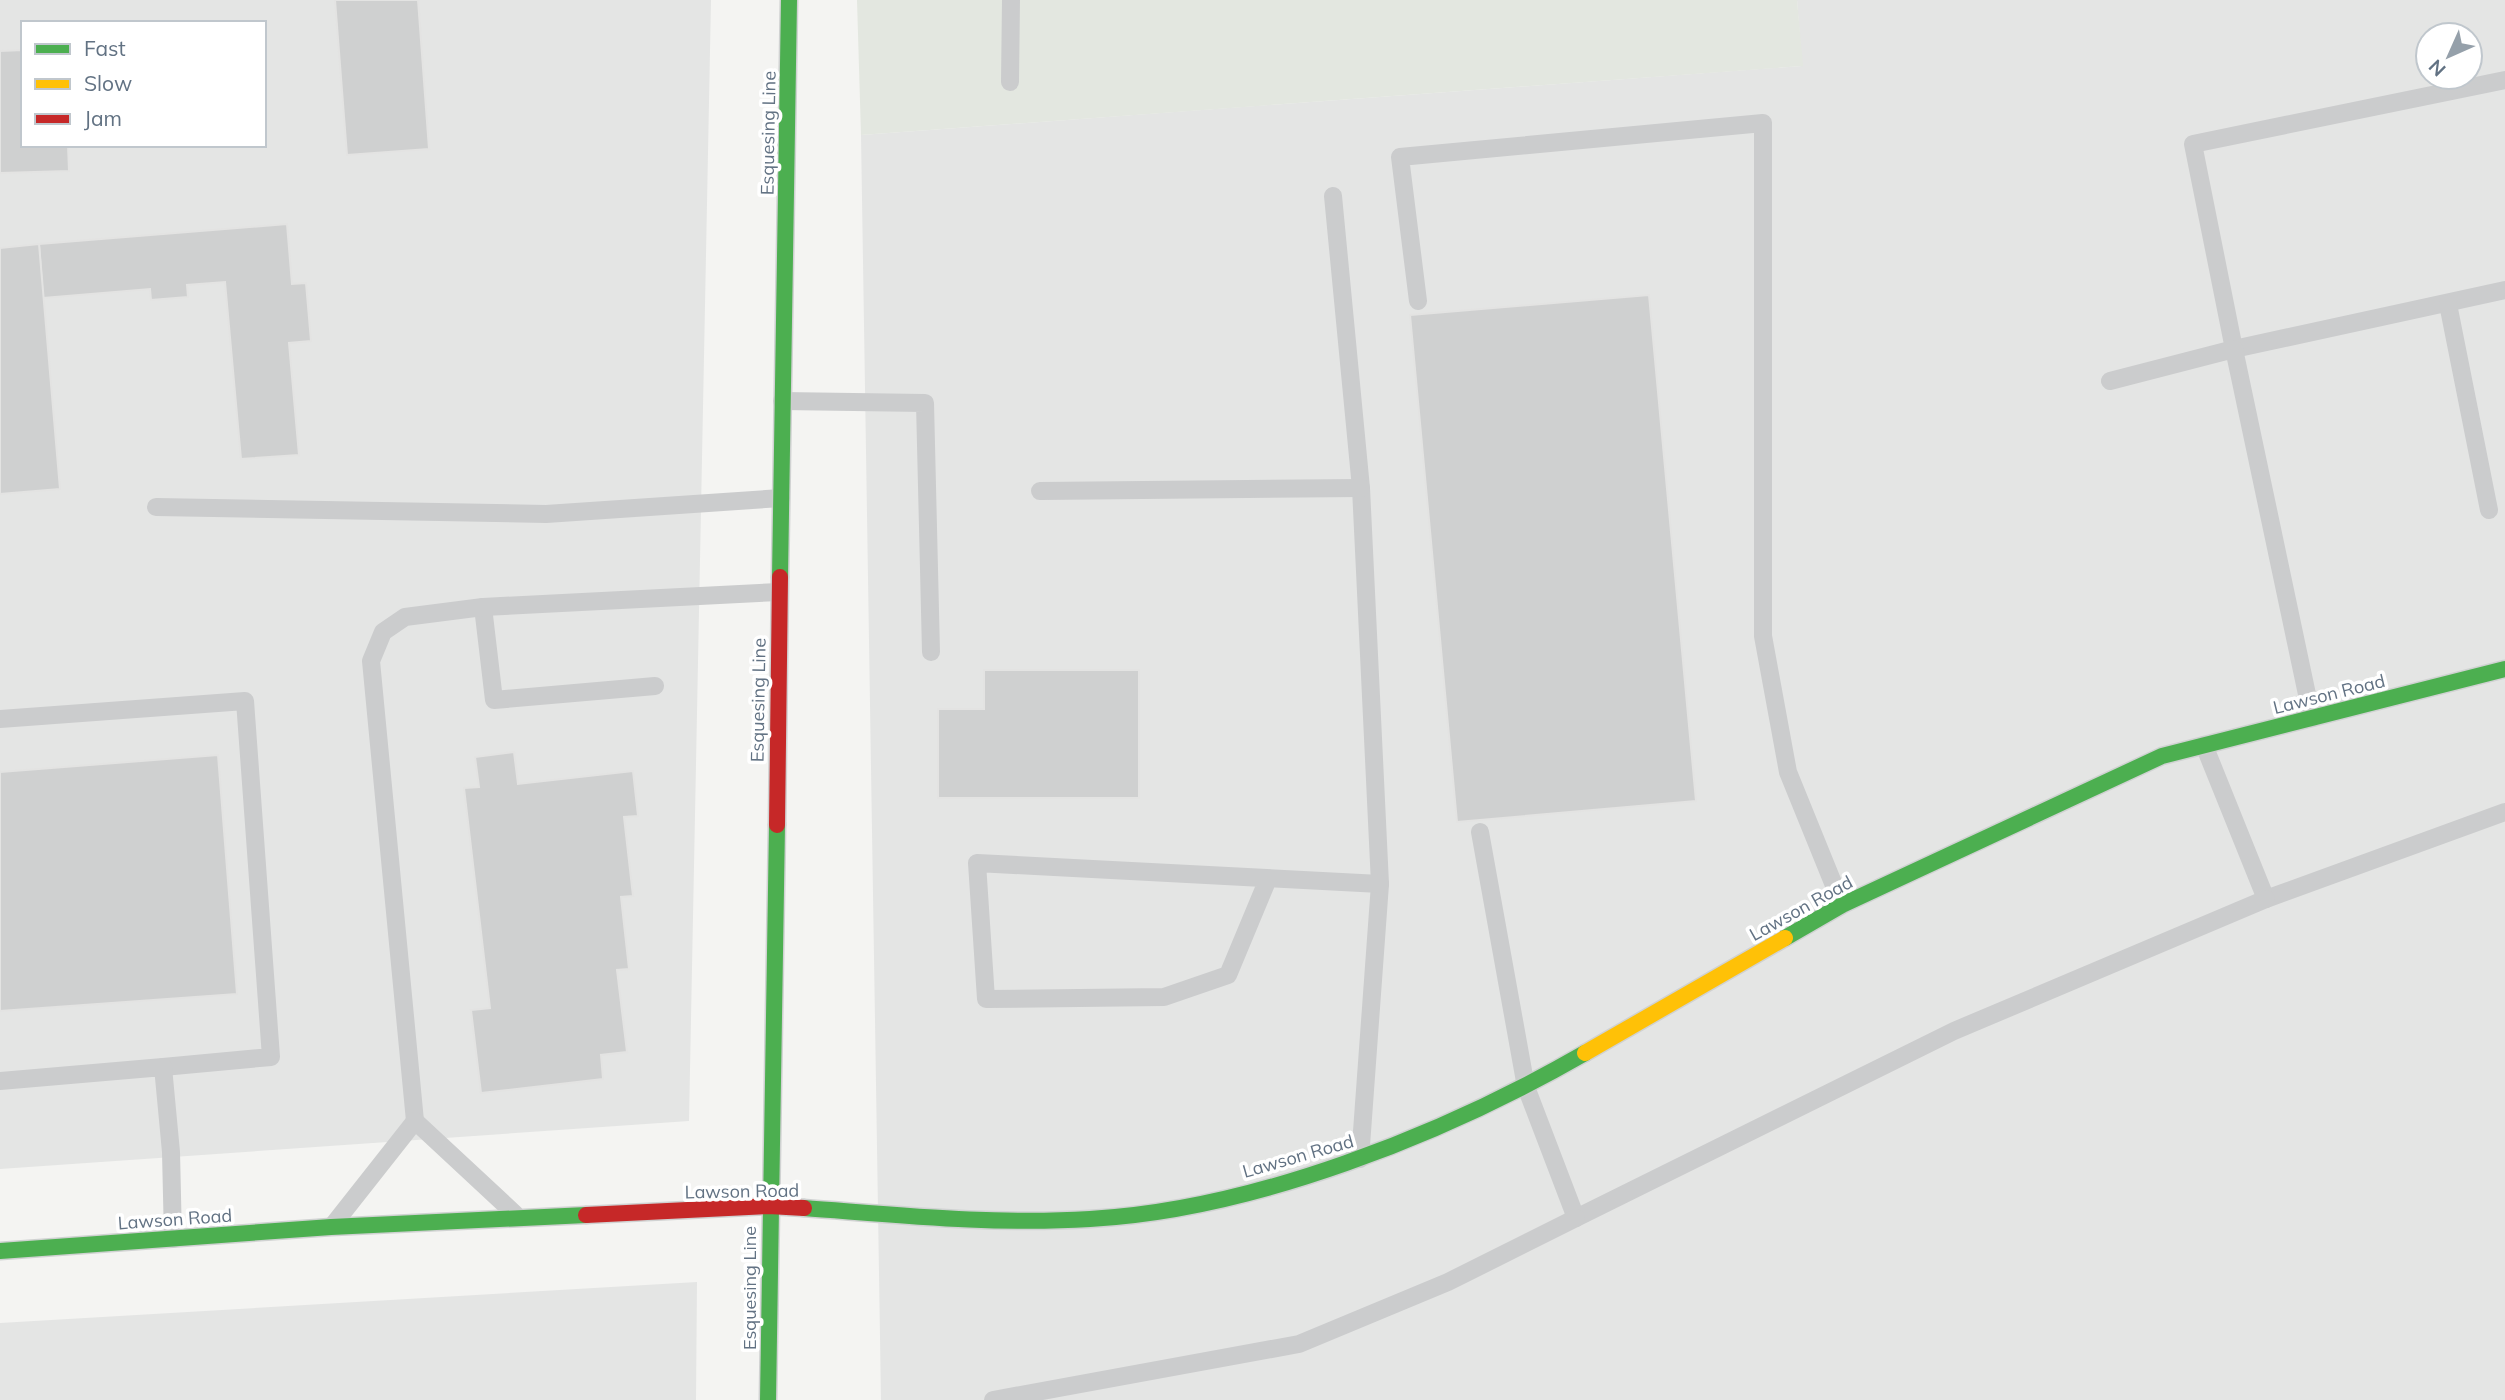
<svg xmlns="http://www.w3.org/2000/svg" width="2505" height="1400" font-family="Mulish,sans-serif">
	<rect width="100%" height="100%" fill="#f4f4f2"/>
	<!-- built -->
	<g fill="#e4e5e4" fill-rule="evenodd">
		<path d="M0 0H711L689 1121 0 1169ZM23 23H264V145H23Z"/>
		<path d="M1797 0H2505V1400H881L861 135 1802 66ZM2428 35H2470V77H2428Z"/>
		<polygon points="697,1282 696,1400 0,1400 0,1323"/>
	</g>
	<!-- green -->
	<polygon fill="#e3e7e0" points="857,0 1797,0 1803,66 861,135"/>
	<!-- building -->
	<g fill="#cfd0d0" stroke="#e3e3e2" stroke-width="2">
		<polygon points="335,0 418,0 429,149 347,155"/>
		<polygon points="23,50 23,145 68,145 69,171 0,173 0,51"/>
		<polygon points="287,224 292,284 306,283 311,341 289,343 299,455 241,459 225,282 187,285 188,297 151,300 150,289 43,298 39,244"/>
		<polygon points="39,244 60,489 0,494 0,248"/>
		<polygon points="1649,295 1696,801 1457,822 1410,315"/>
		<polygon points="984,670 1139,670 1139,798 938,798 938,709 984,709"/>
		<polygon points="514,752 518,784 633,771 638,816 624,817 633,896 621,897 629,969 617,970 627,1052 601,1055 603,1079 481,1093 471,1010 490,1008 464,788 479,787 475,757"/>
		<polygon points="218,755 237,994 0,1011 0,772"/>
	</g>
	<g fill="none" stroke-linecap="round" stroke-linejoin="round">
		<!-- fast casing -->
		<g stroke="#d0d2d2" stroke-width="19">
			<g id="fast">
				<polyline points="780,577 789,0"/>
				<polyline points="1785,938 1842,905 2162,756 2505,669"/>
				<path d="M804 1208C899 1215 994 1225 1090 1219 1254 1210 1444 1134 1585 1053"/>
				<polyline points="0,1251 331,1227 586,1215"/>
				<polyline points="768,1400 777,825"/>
			</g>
		</g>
		<!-- slow casing -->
		<g stroke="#d0d2d2" stroke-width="19">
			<polyline id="slow" points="1585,1053 1785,938"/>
		</g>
		<!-- jam casing -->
		<g stroke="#d0d2d2" stroke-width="19">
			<g id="jam">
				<polyline points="777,825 780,577"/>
				<polyline points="586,1215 769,1206 804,1208"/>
			</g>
		</g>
		<!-- lane -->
		<g stroke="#cbcccd" stroke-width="18">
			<polyline points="2505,80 2193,144 2234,349 2505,290"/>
			<polyline points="1010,82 1011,0"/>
			<polyline points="1333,196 1361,488 1380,884 1360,1159"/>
			<polyline points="1418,301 1400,157 1763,123 1763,636 1788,772 1842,905"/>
			<polyline points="2448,304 2489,510"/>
			<polyline points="2110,381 2234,349 2312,718"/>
			<polyline points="782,401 925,403 931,652"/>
			<polyline points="1040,491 1361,488"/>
			<polyline points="156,507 546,514 781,498"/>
			<polyline points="483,607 494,700 655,686"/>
			<polyline points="0,719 245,701 271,1057 163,1067"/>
			<polyline points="2204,745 2266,899 2505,812"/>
			<polyline points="1480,832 1526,1087 1576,1218 1954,1031 2266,899"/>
			<polyline points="1268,879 1228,975 1164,997 986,999 977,863 1380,884"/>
			<polyline points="0,1081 163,1067 171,1152 173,1239"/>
			<polyline points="415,1121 371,661 383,632 405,617 483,607 779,592"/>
			<polyline points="333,1225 415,1121 515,1214"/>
			<polyline points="993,1400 1299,1344 1448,1282 1576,1218"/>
		</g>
		<!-- fast -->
		<use href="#fast" stroke="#4caf50" stroke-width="16"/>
		<!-- slow -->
		<use href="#slow" stroke="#ffc107" stroke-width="16"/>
		<!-- jam -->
		<use href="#jam" stroke="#c62828" stroke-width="16"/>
	</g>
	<g text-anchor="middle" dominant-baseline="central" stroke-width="7" stroke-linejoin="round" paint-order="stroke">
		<!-- street labels -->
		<g font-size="18" fill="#627283" stroke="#fff">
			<text transform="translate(768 133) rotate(-89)">Esquesing Line</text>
			<text transform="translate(2329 694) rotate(-14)">Lawson Road</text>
			<text transform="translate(758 700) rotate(-89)">Esquesing Line</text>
			<text transform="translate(1801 908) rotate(-29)">Lawson Road</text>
			<text transform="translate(1298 1156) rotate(-16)">Lawson Road</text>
			<text transform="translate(742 1191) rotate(-1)">Lawson Road</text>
			<text transform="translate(175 1219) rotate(-4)">Lawson Road</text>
			<text transform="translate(749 1288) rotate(-90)">Esquesing Line</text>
		</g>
	</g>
	<!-- legend -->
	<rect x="21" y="21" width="245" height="126" fill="#ffffff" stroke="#c0c7cd" stroke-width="2"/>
	<rect x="35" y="44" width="35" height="10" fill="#4caf50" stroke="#c0c7cd" stroke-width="2"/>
	<text x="84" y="56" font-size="21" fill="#627283">Fast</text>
	<rect x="35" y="79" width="35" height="10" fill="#ffc107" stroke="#c0c7cd" stroke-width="2"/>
	<text x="84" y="91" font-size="21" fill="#627283">Slow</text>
	<rect x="35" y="114" width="35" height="10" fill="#c62828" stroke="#c0c7cd" stroke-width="2"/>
	<text x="84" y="126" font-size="21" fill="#627283">Jam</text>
	<!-- north arrow -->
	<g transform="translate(2449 56) rotate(225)"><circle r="33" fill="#ffffff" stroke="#c0c7cd" stroke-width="2"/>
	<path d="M0-5L12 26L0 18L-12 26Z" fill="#95a0aa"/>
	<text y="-10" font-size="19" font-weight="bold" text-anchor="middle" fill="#627283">N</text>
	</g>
</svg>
